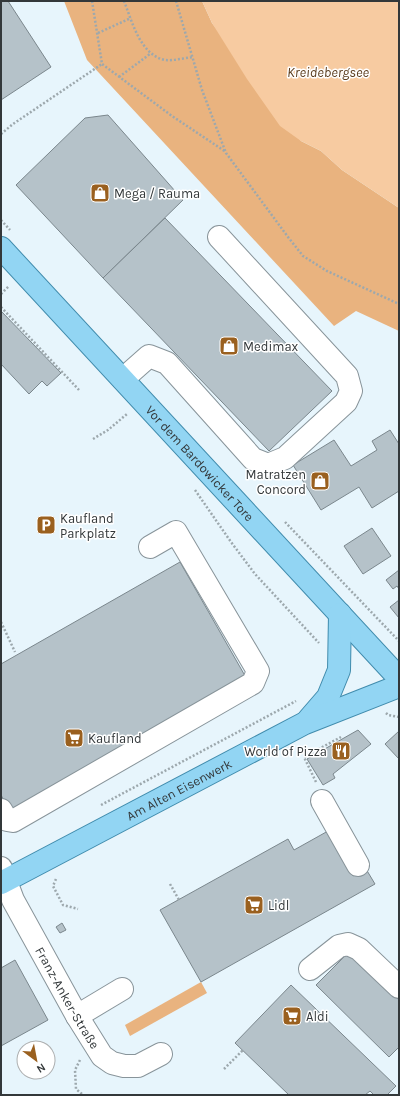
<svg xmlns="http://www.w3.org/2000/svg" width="400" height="1096" font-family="Karla,sans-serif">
	<rect width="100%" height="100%" fill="#e7f5fc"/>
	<!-- green -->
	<g fill="#e9b37f">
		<polygon points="64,1 202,1 212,23 301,141 321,151 342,170 399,208 399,331 356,311 334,326 87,60"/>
		<polygon points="201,982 207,993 130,1036 125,1025"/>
	</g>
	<!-- water -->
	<polygon fill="#f7cba1" points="202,1 399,1 399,208 342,170 321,151 301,141 280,126 247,79 212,23"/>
	<!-- building -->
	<g fill="#b5c2c9" stroke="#7b878d">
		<polygon points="1,1 8,1 51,67 1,100"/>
		<polygon points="108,115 183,200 103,278 16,185 85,118"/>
		<polygon points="165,218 332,391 269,451 103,278"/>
		<polygon points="1,311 61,373 47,386 42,381 29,394 1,364"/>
		<polygon points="390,430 399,444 399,491 372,508 359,487 321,510 293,465 334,440 351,466 377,450 372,441"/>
		<polygon points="372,528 391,556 363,574 344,546"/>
		<polygon points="180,562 248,681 12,815 1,795 1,664"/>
		<polygon points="399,570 399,589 397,586 393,589 386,580"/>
		<polygon points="399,600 399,618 390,607"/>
		<polygon points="358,730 371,744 333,774 335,778 323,785 307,759"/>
		<polygon points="399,731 399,759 385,744"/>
		<polygon points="328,831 353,876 366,869 375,884 201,982 160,910 288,839 294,850"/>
		<polygon points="62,923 66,930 60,933 56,927"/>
		<polygon points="349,952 399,1000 399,1047 389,1057 316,985"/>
		<polygon points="15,960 48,1020 1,1046 1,968"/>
		<polygon points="291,985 396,1086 387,1095 374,1095 370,1091 365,1095 289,1095 235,1043"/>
	</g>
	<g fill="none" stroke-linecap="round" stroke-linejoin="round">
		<!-- minor casing -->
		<g stroke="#88949a" stroke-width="24">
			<g id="minor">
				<polyline points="123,379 149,356 167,363 253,459 268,465 285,458 346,402 351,391 347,376 219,237"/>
				<polyline points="322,801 358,865"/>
				<polyline points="1,810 7,820 13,821 253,683 258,671 176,532 150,547"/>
				<path id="s1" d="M1 868 13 900 77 1016 102 1056 112 1063 124 1066H138L161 1054"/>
				<polyline points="310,969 339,946 348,944 359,949 399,987"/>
				<polyline points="77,1016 122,989"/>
			</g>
		</g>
		<!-- major casing -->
		<g stroke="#418cad" stroke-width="24">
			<g id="major">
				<path id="s2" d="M1 248 399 678"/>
				<polyline points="309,719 328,697 339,670 340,614"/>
				<path id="s3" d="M1 883 305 723 399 686"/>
			</g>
		</g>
		<!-- path -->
		<g stroke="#9da8ad" stroke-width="2.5" stroke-dasharray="2 2" stroke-linecap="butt">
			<polyline points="92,1 102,64 172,116 226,152"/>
			<path d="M124 1C132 21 140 55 165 60 173 61 184 58 193 57"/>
			<polyline points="176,1 202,90 226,153 288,237 303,256 327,271 399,304"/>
			<polyline points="98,33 131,18"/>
			<polyline points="119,77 150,54"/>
			<polyline points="1,134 13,124 102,64"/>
			<polyline points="1,220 10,230"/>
			<polyline points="1,294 9,286"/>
			<polyline points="1,307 79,390"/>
			<polyline points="93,439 108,430 127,414"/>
			<polyline points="195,490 231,542 255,574 319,643"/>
			<polyline points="285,522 399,641"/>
			<polyline points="1,622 15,652"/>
			<polyline points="386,713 388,715 399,717"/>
			<polyline points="316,782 304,757 341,737"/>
			<polyline points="101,805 296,701"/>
			<polyline points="56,879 53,886 63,905 78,909"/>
			<polyline points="170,884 179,900"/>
			<polyline points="80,1060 75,1070 76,1089 83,1095"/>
			<polyline points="224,1069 243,1050"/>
		</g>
		<!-- minor -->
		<use href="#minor" stroke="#fff" stroke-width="22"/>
		<!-- major -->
		<use href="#major" stroke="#92d5f3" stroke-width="22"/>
	</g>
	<!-- icons -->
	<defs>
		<g id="shop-square" transform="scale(1)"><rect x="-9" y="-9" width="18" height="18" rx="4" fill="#9a601f" stroke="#fff"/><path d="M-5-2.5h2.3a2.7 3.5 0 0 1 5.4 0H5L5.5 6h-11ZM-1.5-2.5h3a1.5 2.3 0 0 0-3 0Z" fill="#fff"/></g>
		<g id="parking-square" transform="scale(1)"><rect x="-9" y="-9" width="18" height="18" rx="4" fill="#9a601f" stroke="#fff"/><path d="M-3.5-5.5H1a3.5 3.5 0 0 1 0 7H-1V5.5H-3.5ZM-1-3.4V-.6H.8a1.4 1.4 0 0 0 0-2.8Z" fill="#fff"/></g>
		<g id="supermarket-square" transform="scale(1)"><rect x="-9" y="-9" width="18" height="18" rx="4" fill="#9a601f" stroke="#fff"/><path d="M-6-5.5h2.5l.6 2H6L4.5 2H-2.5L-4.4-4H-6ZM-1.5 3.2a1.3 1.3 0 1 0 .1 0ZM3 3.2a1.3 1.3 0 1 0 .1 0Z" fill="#fff"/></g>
		<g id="restaurant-square" transform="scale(1)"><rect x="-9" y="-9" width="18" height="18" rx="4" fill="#9a601f" stroke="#fff"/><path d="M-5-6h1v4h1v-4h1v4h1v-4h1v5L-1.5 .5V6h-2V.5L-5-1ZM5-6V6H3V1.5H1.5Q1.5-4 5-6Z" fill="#fff"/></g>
	</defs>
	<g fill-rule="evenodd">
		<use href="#shop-square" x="100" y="193"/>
		<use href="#shop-square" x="229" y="346"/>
		<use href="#shop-square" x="320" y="481"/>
		<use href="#parking-square" x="46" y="525"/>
		<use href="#supermarket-square" x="74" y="738"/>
		<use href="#restaurant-square" x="341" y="751"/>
		<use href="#supermarket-square" x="254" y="905"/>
		<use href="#supermarket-square" x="292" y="1016"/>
	</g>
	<g text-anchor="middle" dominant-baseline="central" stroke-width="3" stroke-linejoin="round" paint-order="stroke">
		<!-- poi labels -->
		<g font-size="13" fill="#33383a" stroke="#fff" text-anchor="start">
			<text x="114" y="193">Mega / Rauma</text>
			<text x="243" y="346">Medimax</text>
			<text x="306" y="474" text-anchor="end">Matratzen<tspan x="306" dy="15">Concord</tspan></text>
			<text x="60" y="518">Kaufland<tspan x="60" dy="15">Parkplatz</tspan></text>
			<text x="88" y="738">Kaufland</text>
			<text x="327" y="751" text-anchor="end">World of Pizza</text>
			<text x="268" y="905">Lidl</text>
			<text x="306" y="1016">Aldi</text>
		</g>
		<!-- street labels -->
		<g font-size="13" fill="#33383a" stroke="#fff">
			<text stroke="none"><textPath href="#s2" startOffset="293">Vor dem Bardowicker Tore</textPath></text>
			<text stroke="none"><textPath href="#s3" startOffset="201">Am Alten Eisenwerk</textPath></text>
			<text stroke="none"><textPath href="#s1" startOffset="146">Franz-Anker-Straße</textPath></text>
		</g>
		<!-- water labels -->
		<g font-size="14" font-style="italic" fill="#5b3d1e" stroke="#fff">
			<text x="328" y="72">Kreidebergsee</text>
		</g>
	</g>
	<!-- border -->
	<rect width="400" height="1096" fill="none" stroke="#33383a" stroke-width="4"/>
	<!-- north arrow -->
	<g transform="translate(36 1060) rotate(148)"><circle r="19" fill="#ffffff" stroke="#adafb0"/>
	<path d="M0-3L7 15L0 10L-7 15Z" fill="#9a601f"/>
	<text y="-6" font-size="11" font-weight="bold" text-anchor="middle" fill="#33383a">N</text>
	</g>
</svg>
